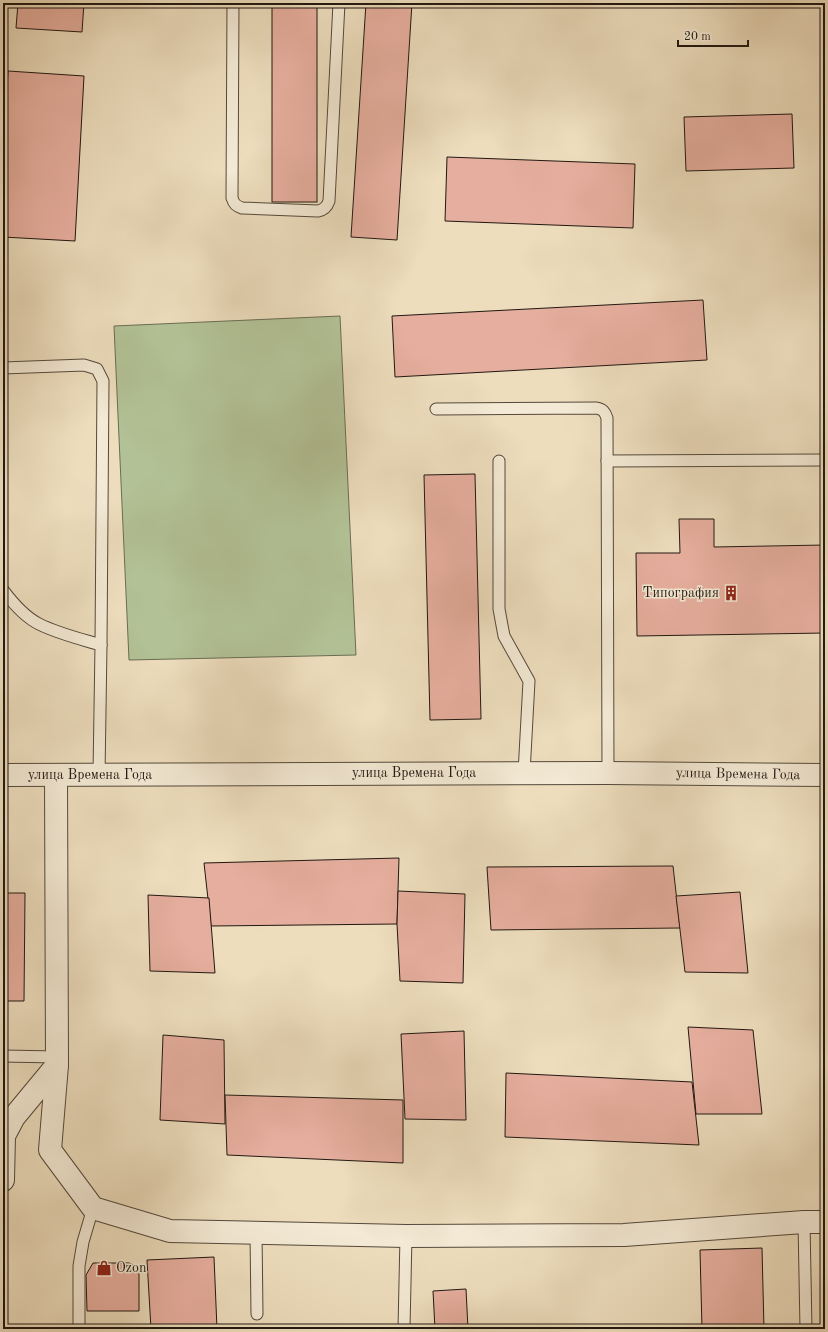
<svg xmlns="http://www.w3.org/2000/svg" width="828" height="1332" font-family="'Old Standard TT',serif">
	<rect width="100%" height="100%" fill="#edddbd"/>
	<filter id="stains"><feTurbulence type="fractalNoise" baseFrequency=".005" numOctaves="4"/><feColorMatrix values="0 0 0 0 .2 0 0 0 0 .09 0 0 0 0 .02 0 0 0 .5 -.17"/></filter>
	<radialGradient id="worn" r=".72"><stop offset=".6" stop-color="#630" stop-opacity="0"/><stop offset="1" stop-color="#630" stop-opacity=".3"/></radialGradient>
	<!-- green -->
	<polygon fill="#b2c296" stroke="#6a6d54" points="340,316 356,655 129,660 114,326"/>
	<!-- building -->
	<g fill="#e6ae9e" stroke="#211811">
		<polygon points="18,3 84,3 82,32 16,28"/>
		<rect x="272" y="3" width="45" height="199"/>
		<polygon points="366,3 412,3 397,240 351,237"/>
		<polygon points="8,71 84,76 75,241 3,237 3,160"/>
		<polygon points="792,114 794,168 686,171 684,117"/>
		<polygon points="447,157 635,164 633,228 445,221"/>
		<polygon points="703,300 707,360 395,377 392,316"/>
		<polygon points="475,474 481,719 430,720 424,475"/>
		<polygon points="679,519 714,519 714,547 825,545 825,633 637,636 636,553 680,553"/>
		<polygon points="399,858 397,924 211,926 204,863"/>
		<polygon points="673,866 680,928 491,930 487,867"/>
		<polygon points="398,891 465,894 463,983 400,981 397,924"/>
		<polygon points="740,892 748,973 685,972 676,896"/>
		<polygon points="3,893 25,893 24,1001 3,1001"/>
		<polygon points="148,895 209,898 215,973 150,971"/>
		<polygon points="688,1027 753,1030 762,1114 696,1114"/>
		<polygon points="464,1031 466,1120 405,1119 401,1034"/>
		<polygon points="163,1035 224,1040 225,1124 160,1120"/>
		<polygon points="506,1073 692,1082 699,1145 505,1137"/>
		<polygon points="225,1095 403,1100 403,1163 227,1155"/>
		<polygon points="762,1248 764,1329 702,1329 700,1250"/>
		<polygon points="214,1257 217,1329 151,1329 147,1260"/>
		<polygon points="93,1263 129,1263 139,1268 139,1311 87,1311 86,1275"/>
		<polygon points="466,1289 468,1329 435,1329 433,1291"/>
	</g>
	<g fill="none" stroke-linecap="round" stroke-linejoin="round">
		<!-- lane casing -->
		<g stroke="#54493c" stroke-width="13">
			<g id="lane">
				<path d="M233 3 232 198C234 204 236 206 242 208L318 211C324 210 327 207 329 201L339 3"/>
				<polyline points="3,368 84,365 97,369 103,381 101,645 99,775"/>
				<path d="M436 409 596 408C603 409 605 412 607 418L608 773"/>
				<polyline points="499,461 499,609 504,636 529,681 524,773"/>
				<polyline points="607,461 825,460"/>
				<path d="M3 590C12 602 25 617 39 624 59 634 81 639 101 645"/>
				<polyline points="3,1056 57,1057"/>
				<polyline points="804,1222 806,1329"/>
				<polyline points="256,1233 257,1314"/>
				<polyline points="79,1329 79,1266 83,1242 93,1208"/>
				<polyline points="404,1329 406,1236"/>
			</g>
		</g>
		<!-- street casing -->
		<g stroke="#54493c" stroke-width="24">
			<g id="street">
				<polyline points="3,775 608,773 825,775"/>
				<polyline points="57,1065 50,1150 93,1208 170,1231 406,1236 624,1235 804,1222 825,1222"/>
				<polyline points="3,1180 4,1136 14,1117 57,1065 56,775"/>
			</g>
		</g>
		<!-- lane -->
		<use href="#lane" stroke="#f3e9d4" stroke-width="11"/>
		<!-- street -->
		<use href="#street" stroke="#f3e9d4" stroke-width="22"/>
	</g>
	<!-- icons -->
	<defs>
		<g id="building-bare" transform="scale(1.2)"><path d="M-4-6H4V6H1V3H-1V6H-4ZM-2.5-4.3h1.7v1.8h-1.7ZM.8-4.3h1.7v1.8H.8ZM-2.5-1h1.7V.8h-1.7ZM.8-1h1.7V.8H.8Z" fill="#8f2418" stroke="#f3e9d4" stroke-width="2.5" paint-order="stroke"/></g>
		<g id="shop-bare" transform="scale(1.2)"><path d="M-5-2.5h2.3a2.7 3.5 0 0 1 5.4 0H5L5.5 6h-11ZM-1.5-2.5h3a1.5 2.3 0 0 0-3 0Z" fill="#8f2418" stroke="#f3e9d4" stroke-width="2.5" paint-order="stroke"/></g>
	</defs>
	<g fill-rule="evenodd">
		<use href="#building-bare" x="731" y="593"/>
		<use href="#shop-bare" x="104" y="1268"/>
	</g>
	<g text-anchor="middle" dominant-baseline="central" stroke-width="3" stroke-linejoin="round" paint-order="stroke">
		<!-- poi labels -->
		<g font-size="14" fill="#211811" stroke="#f3e9d4" text-anchor="end">
			<text x="719" y="593">Типография</text>
			<text x="116" y="1268" text-anchor="start">Ozon</text>
		</g>
		<!-- street labels -->
		<g font-size="14" fill="#211811" stroke="#f3e9d4">
			<text x="414" y="773">улица Времена Года</text>
			<text transform="translate(738 774) rotate(1)">улица Времена Года</text>
			<text x="90" y="775">улица Времена Года</text>
		</g>
	</g>
	<!-- margin -->
	<rect width="828" height="1332" fill="none" stroke="#edddbd" stroke-width="16"/>
	<rect x="4" y="4" width="820" height="1324" fill="none" stroke="#211811" stroke-width="2"/>
	<rect x="8" y="8" width="812" height="1316" fill="none" stroke="#211811"/>
	<!-- scale -->
	<path d="M678 40v6h70v-6" fill="none" stroke="#211811" stroke-width="2"/>
	<text x="684" y="40" font-size="12" fill="#211811" stroke="#f3e9d4" stroke-width="3" paint-order="stroke">20 m</text>
	<rect width="100%" height="100%" filter="url(#stains)"/>
	<rect width="100%" height="100%" fill="url(#worn)"/>
</svg>
